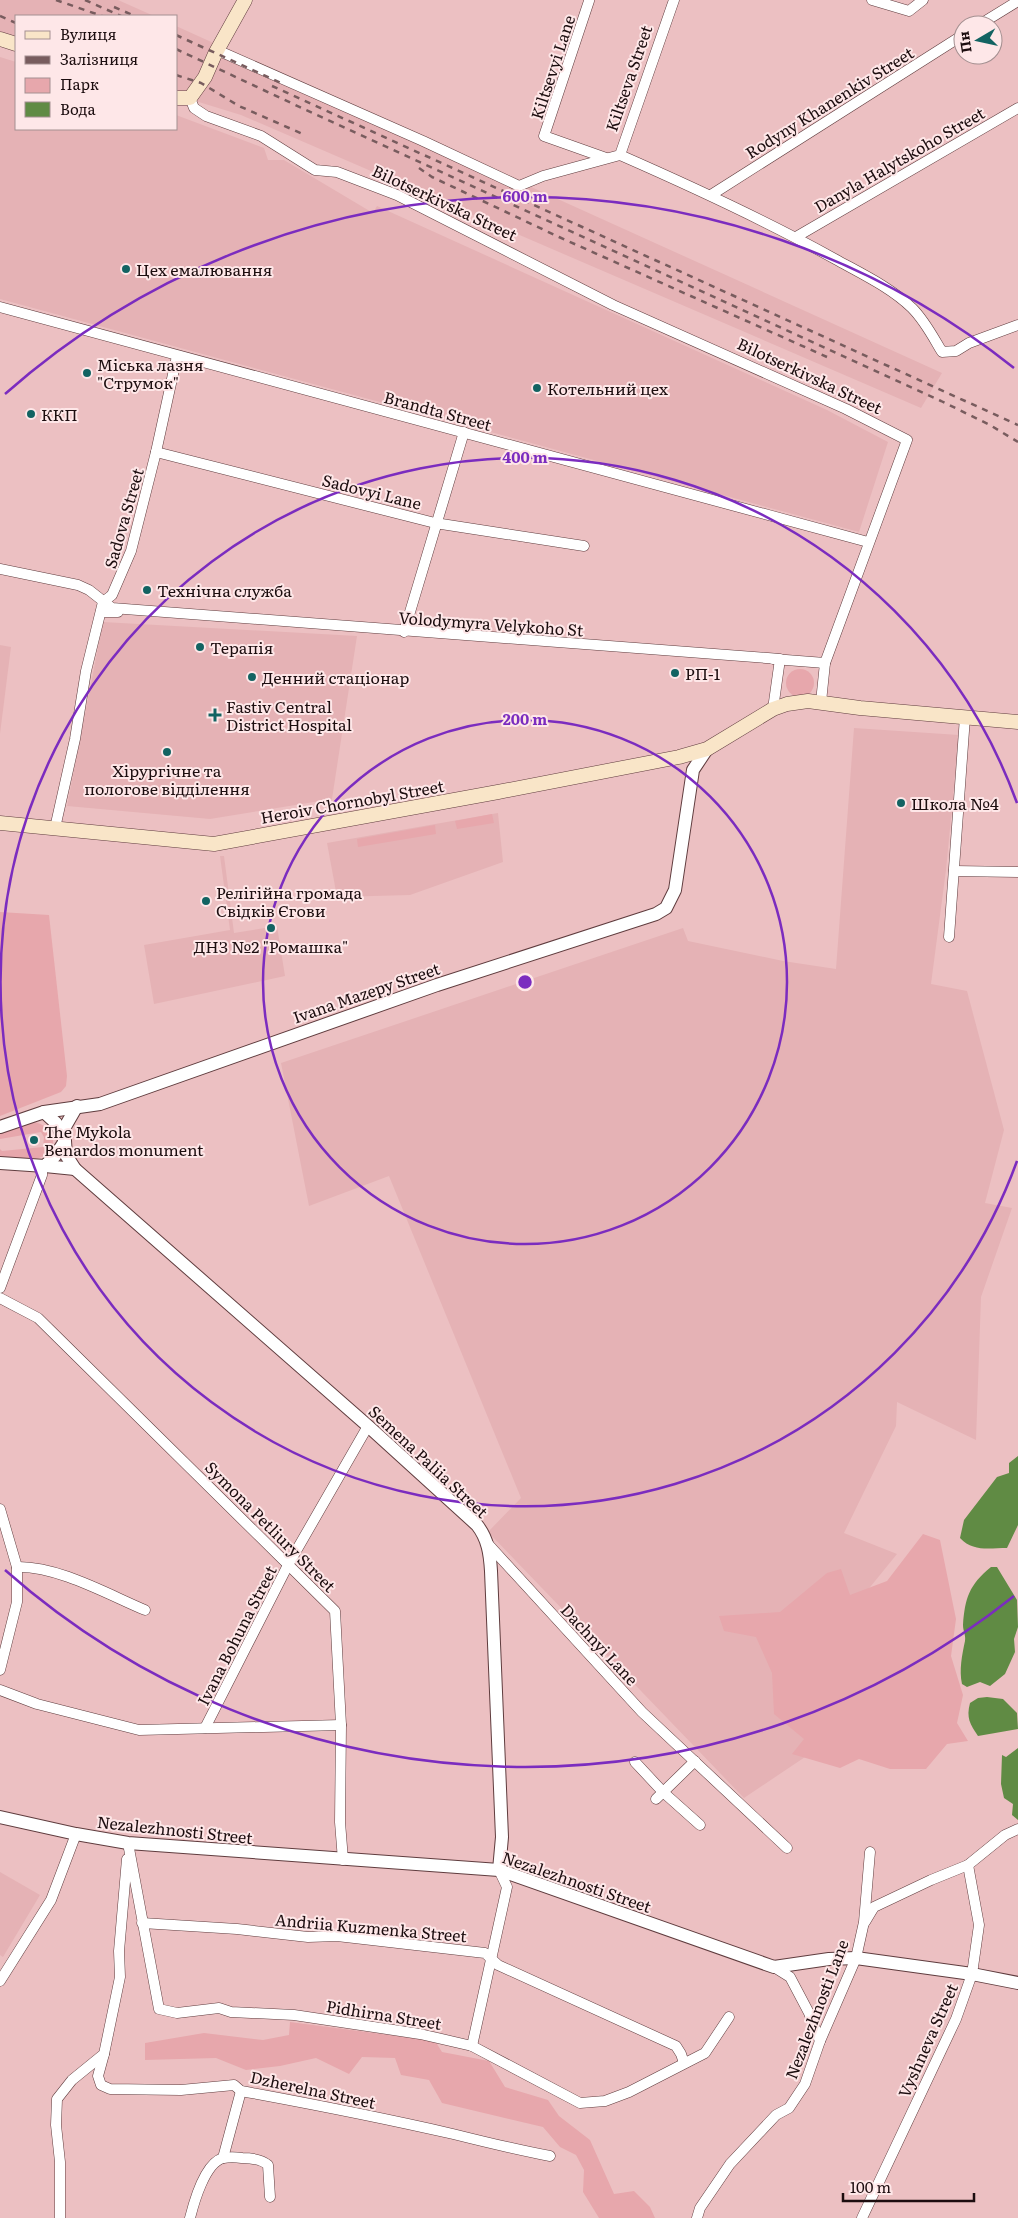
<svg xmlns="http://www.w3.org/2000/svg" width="1018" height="2218" font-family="Literata,serif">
	<rect width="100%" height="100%" fill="#ecc0c2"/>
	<!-- built -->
	<g fill="#e5b2b5">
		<polygon points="0,0 118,0 154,16 16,16 16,46 0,41"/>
		<polygon points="176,26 942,373 921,408 241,115 176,95"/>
		<polygon points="0,57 16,62 16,129 176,129 176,115 264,148 268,160 284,160 373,213 377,206 827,410 888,442 859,532 0,299"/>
		<polygon points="103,622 357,636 332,799 210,819 67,806"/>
		<polygon points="0,645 11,647 0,734"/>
		<polygon points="854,728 959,735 946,870 931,984 967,991 1004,1130 985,1203 1012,1208 981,1297 976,1440 897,1402 896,1426 844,1533 897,1554 858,1602 814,1751 744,1798 488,1532 521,1498 389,1176 309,1206 281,1063 683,928 688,941 783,961 836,969"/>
		<polygon points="498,813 503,862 410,895 337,897 327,843"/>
		<polygon points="220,856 224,856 234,933 277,926 285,976 154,1004 144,945 230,930"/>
		<polygon points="0,1872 40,1895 3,1957 0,1955"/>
	</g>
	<!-- green -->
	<g fill="#e7a7ac">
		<circle cx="800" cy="683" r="14"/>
		<polygon points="492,814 494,823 457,829 455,821"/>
		<polygon points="435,825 436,834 358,847 357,839"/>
		<polygon points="0,912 49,915 67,1076 66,1086 61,1092 0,1116"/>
		<path d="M33 1122C55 1125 62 1149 39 1158 28 1162 12 1158 0 1157V1149L2 1151 43 1147 44 1137 41 1132 0 1139V1132Z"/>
		<polygon points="923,1534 940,1540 956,1619 951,1656 963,1695 957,1723 968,1741 947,1744 926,1769 890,1769 859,1759 840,1768 792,1754 804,1739 774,1714 772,1673 756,1637 724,1631 719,1616 780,1612 827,1573 841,1569 850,1595 887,1581"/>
		<polygon points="290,2022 435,2041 442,2052 489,2061 505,2087 548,2100 559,2116 590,2140 614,2194 634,2191 650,2207 655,2218 599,2218 583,2192 584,2170 576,2155 560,2147 543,2127 442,2103 429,2080 401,2075 395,2058 362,2057 349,2074 316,2058 280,2066 246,2070 216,2058 145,2060 145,2043 204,2033 263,2040 289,2035"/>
	</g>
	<!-- water -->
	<g fill="#608b44">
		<path d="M1018 1456V1525L1007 1548C989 1548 973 1552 960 1538L964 1520 997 1477 1009 1473V1463Z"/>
		<path d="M991 1567H997L1017 1600 1018 1627 1014 1639 1015 1652 1005 1674 990 1686 980 1682 967 1687 962 1684C959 1670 962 1655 965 1641 966 1635 963 1631 963 1625 965 1598 969 1585 991 1567Z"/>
		<path d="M987 1697 1003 1699 1017 1713 1018 1729 978 1736C970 1724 966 1718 970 1703L978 1698Z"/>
		<polygon points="1018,1748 1018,1820 1012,1815 1013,1804 1004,1798 1001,1784 1002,1755 1006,1757"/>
	</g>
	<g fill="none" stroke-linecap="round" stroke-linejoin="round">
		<!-- minor casing -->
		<g stroke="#5f3c3e" stroke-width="11">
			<g id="minor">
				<polyline points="872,0 909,11 923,0"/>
				<polyline points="589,1 544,136 606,158"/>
				<polyline points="979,25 1018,1"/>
				<polyline points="217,50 423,141 519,186 543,176 620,155 674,0"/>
				<polyline points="190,98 194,108 206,116 261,136 315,170 337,172 397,195 613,305 846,409 907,440 825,663 821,702"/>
				<path d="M620 155C693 187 765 220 835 259 862 274 890 287 912 308 925 321 933 337 942 352L956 351 969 343 1018 325"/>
				<polyline points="711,195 963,35"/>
				<polyline points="796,237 1018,108"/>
				<polyline points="0,307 868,542"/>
				<polyline points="156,452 435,523 584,546"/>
				<polyline points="0,569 78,585 89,590 112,608 780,659 773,709"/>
				<polyline points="101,612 118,612"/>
				<polyline points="404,632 464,432"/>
				<polyline points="773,659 825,663"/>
				<polyline points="55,828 75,739 86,671 103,602 112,595 131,551 156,452 177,356"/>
				<polyline points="954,871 1018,872"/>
				<polyline points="949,937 965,717"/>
				<polyline points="0,1288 42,1175 42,1166"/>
				<polyline points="0,1298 38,1318 335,1611 341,1725 340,1822 343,1860"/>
				<polyline points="0,1509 17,1567 17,1602 0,1670"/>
				<polyline points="487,1543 642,1712 787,1848"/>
				<path d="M17 1567C58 1566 107 1594 145 1610"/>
				<polyline points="0,1690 37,1704 139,1730 341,1725"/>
				<polyline points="205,1728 288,1565 368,1426"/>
				<polyline points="635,1762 663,1792 700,1825"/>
				<polyline points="656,1799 695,1761"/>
				<polyline points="128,1843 159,2009 177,2013 219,2008 231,2012 294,2015 420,2034 472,2046 580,2103 605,2101 629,2092 705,2053 729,2017"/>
				<polyline points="865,1922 874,1907 931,1880 968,1865 1005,1835 1018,1829"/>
				<polyline points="142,1923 237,1929 308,1937 337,1936 485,1953 498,1965 676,2046 681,2054 684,2063"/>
				<polyline points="774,1967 790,1977 809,2013 820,2041"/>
				<polyline points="0,1981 51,1900 76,1834"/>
				<polyline points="472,2046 507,1887 499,1870"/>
				<path d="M104 2054 98 2076 101 2085 110 2089 181 2090 234 2085 241 2091C312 2104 383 2118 453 2134 485 2142 517 2150 550 2156"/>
				<polyline points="223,2158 241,2091"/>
				<polyline points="60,2218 60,2162 56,2125 57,2099 72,2080 104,2054 120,1977 119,1951 127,1859"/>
				<path d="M190 2218C194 2202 205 2163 223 2158 228 2157 236 2157 242 2158 251 2158 261 2159 268 2165L270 2197"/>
				<polyline points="697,2218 700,2208 730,2164 776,2115 789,2108 805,2084 820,2041 856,1958 864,1922 870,1852"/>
				<polyline points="862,2218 956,2019 972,1974 979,1925 968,1865"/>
			</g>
		</g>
		<!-- tertiary casing -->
		<g stroke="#5f3c3e" stroke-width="14">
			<g id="tertiary">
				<polyline points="0,1127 44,1112 100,1104 437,985 656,914 666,908 675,890 693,770 707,749"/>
				<polyline points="62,1132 77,1106"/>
				<path d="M65 1141 66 1155 75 1169 368 1426 477 1525C488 1539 490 1554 491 1571L502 1837 499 1870"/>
				<polyline points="0,1163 45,1166 55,1156 65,1141 56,1123 44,1112"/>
				<polyline points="45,1166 75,1169"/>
				<polyline points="0,1817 76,1834 128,1843 499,1870 774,1967 829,1959 856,1958 972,1974 1018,1983"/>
			</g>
		</g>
		<!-- secondary casing -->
		<g stroke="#5f3c3e" stroke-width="15">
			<g id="secondary">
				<polyline points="0,39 16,44"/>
				<polyline points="176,98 190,98 205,77 215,54 245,0"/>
				<polyline points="0,823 214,844 498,792 679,757 707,749 773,709 787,704 808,701 860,708 1018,722"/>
			</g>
		</g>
		<!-- minor -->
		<use href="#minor" stroke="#fff" stroke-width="10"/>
		<!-- tertiary -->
		<use href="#tertiary" stroke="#fff" stroke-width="12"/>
		<!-- secondary -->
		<use href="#secondary" stroke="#f9e5c8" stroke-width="14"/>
		<!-- rail -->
		<g stroke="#785c5e" stroke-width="2.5" stroke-dasharray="6 6" stroke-linecap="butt">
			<polyline points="56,0 102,16"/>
			<polyline points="85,0 121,16"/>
			<polyline points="114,7 135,16"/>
			<polyline points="0,16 16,23"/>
			<polyline points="176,35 283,84"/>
			<polyline points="176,49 304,109 941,401 990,425 1018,442"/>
			<polyline points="176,75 201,83 239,106 305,135"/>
			<polyline points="272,86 1018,425"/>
			<polyline points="419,168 432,177 559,237 827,357"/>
		</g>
	</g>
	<!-- distance rings -->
	<g fill="none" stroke="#7b2cbf" stroke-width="2.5">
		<circle cx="525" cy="982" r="262"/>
		<path d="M1017 1161A524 524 0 1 1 1017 803"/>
		<path d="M1014 1596A785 785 0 0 1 5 1570M5 394A785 785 0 0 1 1014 368"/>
	</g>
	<!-- markers -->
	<g fill="#136362" stroke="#fee7e8" stroke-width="2">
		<circle cx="126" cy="269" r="5"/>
		<circle cx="87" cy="373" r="5"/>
		<circle cx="537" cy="388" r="5"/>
		<circle cx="31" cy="414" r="5"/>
		<circle cx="147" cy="590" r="5"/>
		<circle cx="200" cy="647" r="5"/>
		<circle cx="675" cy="673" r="5"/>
		<circle cx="252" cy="677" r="5"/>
		<path d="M212.5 707.5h5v5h5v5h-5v5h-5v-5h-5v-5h5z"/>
		<circle cx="167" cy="752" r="5"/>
		<circle cx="901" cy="803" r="5"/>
		<circle cx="206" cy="901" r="5"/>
		<circle cx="271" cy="928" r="5"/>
		<circle cx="34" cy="1140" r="5"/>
	</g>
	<g text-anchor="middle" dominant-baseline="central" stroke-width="4" stroke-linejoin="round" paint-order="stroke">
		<!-- street labels -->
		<g font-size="16" fill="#1c0d0f" stroke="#fee7e8">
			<text transform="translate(552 67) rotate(-72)">Kiltsevyi Lane</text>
			<text transform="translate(628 78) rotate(-71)">Kiltseva Street</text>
			<text transform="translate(829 102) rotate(-32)">Rodyny Khanenkiv Street</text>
			<text transform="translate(899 159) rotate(-30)">Danyla Halytskoho Street</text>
			<text transform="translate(445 202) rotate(25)">Bilotserkivska Street</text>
			<text transform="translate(810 375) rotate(25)">Bilotserkivska Street</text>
			<text transform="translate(438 410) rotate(15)">Brandta Street</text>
			<text transform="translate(372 491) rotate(14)">Sadovyi Lane</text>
			<text transform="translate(123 518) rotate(-74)">Sadova Street</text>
			<text transform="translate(491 623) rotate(4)">Volodymyra Velykoho St</text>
			<text transform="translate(352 801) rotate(-10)">Heroiv Chornobyl Street</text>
			<text transform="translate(366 992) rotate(-19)">Ivana Mazepy Street</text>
			<text transform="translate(429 1461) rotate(43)">Semena Paliia Street</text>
			<text transform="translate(271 1526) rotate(45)">Symona Petliury Street</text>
			<text transform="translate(236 1635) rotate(-63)">Ivana Bohuna Street</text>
			<text transform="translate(600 1644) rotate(47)">Dachnyi Lane</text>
			<text transform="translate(175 1829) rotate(6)">Nezalezhnosti Street</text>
			<text transform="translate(577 1881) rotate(19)">Nezalezhnosti Street</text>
			<text transform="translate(371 1927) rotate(5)">Andriia Kuzmenka Street</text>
			<text transform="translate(816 2009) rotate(-69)">Nezalezhnosti Lane</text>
			<text transform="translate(384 2014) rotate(9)">Pidhirna Street</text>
			<text transform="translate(927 2040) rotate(-66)">Vyshneva Street</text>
			<text transform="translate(313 2089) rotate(12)">Dzherelna Street</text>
		</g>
		<!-- poi labels -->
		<g font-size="16" fill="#1c0d0f" stroke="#fee7e8" text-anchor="start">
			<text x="136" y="269">Цех емалювання</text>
			<text x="97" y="364">Міська лазня<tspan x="97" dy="18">"Струмок"</tspan></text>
			<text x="547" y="388">Котельний цех</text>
			<text x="41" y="414">ККП</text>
			<text x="157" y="590">Технічна служба</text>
			<text x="210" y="647">Терапія</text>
			<text x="685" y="673">РП-1</text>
			<text x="262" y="677">Денний стаціонар</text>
			<text x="226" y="706">Fastiv Central<tspan x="226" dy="18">District Hospital</tspan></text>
			<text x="167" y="770" text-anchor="middle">Хірургічне та<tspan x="167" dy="18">пологове відділення</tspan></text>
			<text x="911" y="803">Школа №4</text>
			<text x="216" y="892">Релігійна громада<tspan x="216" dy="18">Свідків Єгови</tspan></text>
			<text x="271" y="946" text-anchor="middle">ДНЗ №2 "Ромашка"</text>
			<text x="44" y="1131">The Mykola<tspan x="44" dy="18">Benardos monument</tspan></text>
		</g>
	</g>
	<circle cx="525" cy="982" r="8" fill="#7b2cbf" stroke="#fee7e8" stroke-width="2.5"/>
	<g font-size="15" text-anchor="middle" font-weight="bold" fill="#7b2cbf" stroke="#fee7e8" stroke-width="4" stroke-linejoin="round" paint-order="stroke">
		<text x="525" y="202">600 m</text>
		<text x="525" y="463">400 m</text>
		<text x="525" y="725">200 m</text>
	</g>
	<!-- legend -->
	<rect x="15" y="15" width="162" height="115" fill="#fee7e8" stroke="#a49091"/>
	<rect x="25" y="31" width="25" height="8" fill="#f9e5c8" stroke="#a49091"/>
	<text x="60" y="40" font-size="15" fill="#1c0d0f">Вулиця</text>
	<rect x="25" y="56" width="25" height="8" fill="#785c5e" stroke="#a49091"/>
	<text x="60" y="65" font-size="15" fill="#1c0d0f">Залізниця</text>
	<rect x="25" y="78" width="25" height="15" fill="#e7a7ac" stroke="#a49091"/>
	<text x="60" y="90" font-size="15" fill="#1c0d0f">Парк</text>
	<rect x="25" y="102" width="25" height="15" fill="#608b44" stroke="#a49091"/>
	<text x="60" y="115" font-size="15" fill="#1c0d0f">Вода</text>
	<!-- north arrow -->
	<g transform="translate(978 40) rotate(261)"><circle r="24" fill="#fee7e8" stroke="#a49091"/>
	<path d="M0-4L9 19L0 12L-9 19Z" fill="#136362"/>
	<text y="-8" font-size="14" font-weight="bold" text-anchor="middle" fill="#1c0d0f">Пн</text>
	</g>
	<!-- scale -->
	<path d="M843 2193v8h131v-8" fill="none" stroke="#1c0d0f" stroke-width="2.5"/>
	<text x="850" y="2193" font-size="15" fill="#1c0d0f" stroke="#fee7e8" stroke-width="4" paint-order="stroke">100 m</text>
</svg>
